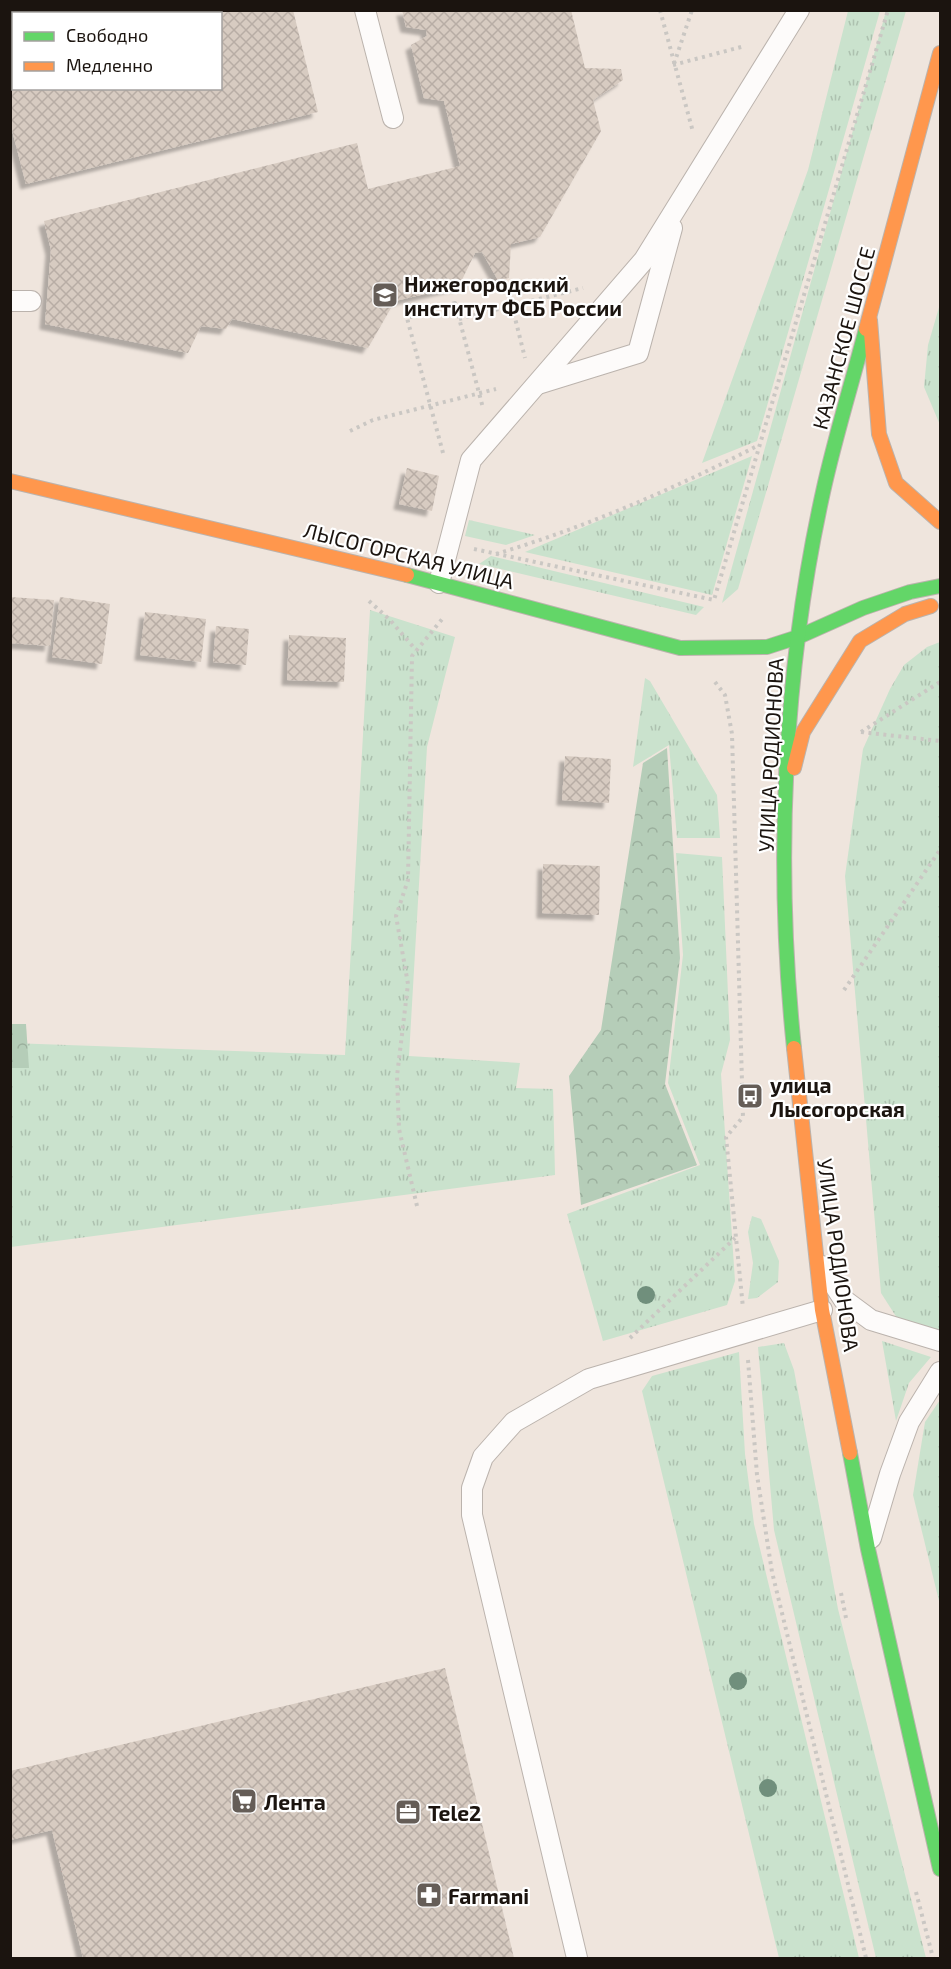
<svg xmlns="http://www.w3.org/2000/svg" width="951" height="1969" font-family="'Exo 2',sans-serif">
	<defs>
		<pattern id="grass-tufts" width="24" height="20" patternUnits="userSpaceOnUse" patternTransform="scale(1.5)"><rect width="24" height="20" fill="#cae2cd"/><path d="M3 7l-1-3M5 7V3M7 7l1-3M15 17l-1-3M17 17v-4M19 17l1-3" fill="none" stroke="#adc1af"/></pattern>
		<pattern id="forest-crowns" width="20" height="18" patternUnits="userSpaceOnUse" patternTransform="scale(1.5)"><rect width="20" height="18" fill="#b5cdb8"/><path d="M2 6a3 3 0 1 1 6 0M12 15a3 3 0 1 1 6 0" fill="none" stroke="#9baf9d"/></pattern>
		<pattern id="building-cross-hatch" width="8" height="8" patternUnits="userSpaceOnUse" patternTransform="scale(1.5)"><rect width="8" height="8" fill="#d7cbc1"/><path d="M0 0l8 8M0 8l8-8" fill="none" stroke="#b8ada5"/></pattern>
		<filter id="shadow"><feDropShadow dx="-5.5" dy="5.5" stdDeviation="1.5" flood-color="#0004"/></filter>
	</defs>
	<rect width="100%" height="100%" fill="#efe5dd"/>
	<!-- grass -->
	<g fill="url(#grass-tufts)">
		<polygon points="848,11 880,11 757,441 702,463 808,170"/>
		<polygon points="886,11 906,11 738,589 722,603"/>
		<polygon points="940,304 940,425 924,387 928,345"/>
		<polygon points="752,456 712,595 525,552"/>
		<polygon points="469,520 535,535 506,545 465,536"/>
		<polygon points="491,556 704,607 696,615 479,564"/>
		<polygon points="370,610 455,637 427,747 409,1056 520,1063 516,1088 553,1089 555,1175 11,1247 11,1043 345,1055"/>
		<polygon points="940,642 940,1330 937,1330 897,1318 881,1293 845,876 863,749 890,689 904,665 927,647"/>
		<polygon points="645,678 650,681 717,795 720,838 677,838 669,745 633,767"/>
		<polygon points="676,853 722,857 730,1040 721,1074 735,1281 727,1305 603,1341 567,1214 700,1165 668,1083 683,955"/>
		<polygon points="752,1216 761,1219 779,1261 778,1282 757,1298 748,1299 753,1263 748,1232"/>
		<polygon points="882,1341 931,1357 909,1383 896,1421"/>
		<polygon points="784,1343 794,1370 838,1609 926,1958 876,1958 774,1530 758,1347"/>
		<polygon points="739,1352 745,1454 754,1524 859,1958 779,1958 642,1391 652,1376"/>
		<polygon points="940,1400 940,1605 913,1495 925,1422"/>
	</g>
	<!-- forest -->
	<g fill="url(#forest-crowns)">
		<polygon points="667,748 680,958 665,1084 697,1165 581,1205 569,1076 601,1030 643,763"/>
		<polygon points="10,1024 26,1024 29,1068 11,1068"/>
	</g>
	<!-- building -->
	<g fill="url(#building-cross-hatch)" fill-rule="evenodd" filter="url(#shadow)">
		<path d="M10 10H293L318 112 26 184 10 122ZM14 14H220V88H14Z"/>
		<polygon points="402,10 571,10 585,68 621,69 623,80 593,100 601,131 540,237 511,244 509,278 498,280 482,252 475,253 459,286 395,301 368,348 232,319 226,329 201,326 188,353 45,324 51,250 44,221 357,143 368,189 460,166 444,101 424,98 411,45 427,36 426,30 406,27"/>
		<polygon points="407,468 439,476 432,511 399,504"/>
		<polygon points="10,597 54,600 50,646 10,643"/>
		<polygon points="60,597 110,604 102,664 52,657"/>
		<polygon points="145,612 206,619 201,662 140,655"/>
		<polygon points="216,626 249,629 246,665 213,662"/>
		<polygon points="289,635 346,638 344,682 287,680"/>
		<polygon points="565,756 611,759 609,803 562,800"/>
		<polygon points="543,864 600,866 599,915 542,913"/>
		<polygon points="445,1668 514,1958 83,1958 52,1830 10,1840 10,1771"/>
	</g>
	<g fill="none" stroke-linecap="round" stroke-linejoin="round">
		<!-- lane casing -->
		<g stroke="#bbb3ad" stroke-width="22">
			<g id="lane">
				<polyline points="365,10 393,118"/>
				<polyline points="10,301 31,301"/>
				<polyline points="538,384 638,353 672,228"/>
				<polyline points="439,583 471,460 644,260 799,10"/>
				<polyline points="822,1266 844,1300 871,1320 940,1341"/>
				<polyline points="871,1538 890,1474 909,1422 940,1372"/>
				<polyline points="577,1958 472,1515 472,1488 483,1457 514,1422 589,1379 822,1310"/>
			</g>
		</g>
		<!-- fast casing -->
		<g stroke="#bbb3ad" stroke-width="16">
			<g id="fast">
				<polyline points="407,575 680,648 767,647 798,637 863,608 910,592 940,586"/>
				<path d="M794 1048C775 864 783 673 823 492 835 437 852 383 866 329"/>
				<polyline points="850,1453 868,1549 940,1869"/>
			</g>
		</g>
		<!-- slow casing -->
		<g stroke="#bbb3ad" stroke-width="16">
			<g id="slow">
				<polyline points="870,320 879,434 896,483 940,522"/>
				<polyline points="866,329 940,53"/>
				<polyline points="10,481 407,575"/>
				<polyline points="794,768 803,732 860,641 905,614 931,606"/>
				<polyline points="794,1048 822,1310 850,1453"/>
			</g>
		</g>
		<!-- path -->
		<g stroke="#cac7c3" stroke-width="4" stroke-dasharray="3 4.5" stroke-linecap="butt">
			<polyline points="660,10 693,132"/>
			<polyline points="674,64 692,10"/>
			<polyline points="673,65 745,46"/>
			<polyline points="512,306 525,358"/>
			<polyline points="459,319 583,288"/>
			<polyline points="350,431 373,420 496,389"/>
			<polyline points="443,453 407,318 455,303 483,408"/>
			<polyline points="474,549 714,600 888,10"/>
			<path d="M496 554C586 527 674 489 757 446"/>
			<polyline points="369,601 390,620 416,650"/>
			<polyline points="715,682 725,695 732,734 743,1117 726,1137 743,1308"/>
			<polyline points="861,732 940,682"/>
			<polyline points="861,732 940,741"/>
			<polyline points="844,990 940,850"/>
			<polyline points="417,1206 399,1129 397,1076 408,984 396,916 408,880 412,656 443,618"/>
			<polyline points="630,1338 735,1238"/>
			<polyline points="748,1360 757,1475 772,1572 866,1958"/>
			<polyline points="841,1593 846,1618"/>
			<polyline points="916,1892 933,1958"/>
		</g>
		<!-- lane -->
		<use href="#lane" stroke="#fdfbfa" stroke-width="20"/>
		<!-- fast -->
		<use href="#fast" stroke="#63d668" stroke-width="14"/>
		<!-- slow -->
		<use href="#slow" stroke="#ff974d" stroke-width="14"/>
	</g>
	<!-- trees -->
	<g fill="#708f7c">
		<circle cx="646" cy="1295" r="9"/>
		<circle cx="738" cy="1681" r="9"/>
		<circle cx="768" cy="1788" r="9"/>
	</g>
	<!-- icons -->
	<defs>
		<g id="university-square" transform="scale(1.35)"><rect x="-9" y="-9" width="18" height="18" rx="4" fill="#655d57" stroke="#fff"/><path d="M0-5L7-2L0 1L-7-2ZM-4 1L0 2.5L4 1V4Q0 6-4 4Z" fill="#fff"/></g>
		<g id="bus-square" transform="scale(1.35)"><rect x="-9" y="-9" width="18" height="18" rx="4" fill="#655d57" stroke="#fff"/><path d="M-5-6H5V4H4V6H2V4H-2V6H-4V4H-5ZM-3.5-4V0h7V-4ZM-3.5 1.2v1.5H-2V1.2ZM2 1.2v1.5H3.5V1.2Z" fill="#fff"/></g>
		<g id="supermarket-square" transform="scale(1.35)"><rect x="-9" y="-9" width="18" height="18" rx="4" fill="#655d57" stroke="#fff"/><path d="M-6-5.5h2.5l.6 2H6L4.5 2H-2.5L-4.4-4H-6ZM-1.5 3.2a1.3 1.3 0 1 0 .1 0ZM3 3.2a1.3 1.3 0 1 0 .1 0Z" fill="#fff"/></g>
		<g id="office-square" transform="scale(1.35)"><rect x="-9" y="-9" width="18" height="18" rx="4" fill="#655d57" stroke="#fff"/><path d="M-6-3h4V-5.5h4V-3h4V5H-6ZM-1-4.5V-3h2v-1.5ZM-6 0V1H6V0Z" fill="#fff"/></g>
		<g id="pharmacy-square" transform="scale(1.35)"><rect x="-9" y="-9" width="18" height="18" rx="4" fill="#655d57" stroke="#fff"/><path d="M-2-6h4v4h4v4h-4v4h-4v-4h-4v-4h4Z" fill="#fff"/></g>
	</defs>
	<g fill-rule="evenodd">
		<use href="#university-square" x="385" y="295"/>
		<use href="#bus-square" x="750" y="1096"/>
		<use href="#supermarket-square" x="244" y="1801"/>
		<use href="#office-square" x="408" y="1812"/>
		<use href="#pharmacy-square" x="429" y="1895"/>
	</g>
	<g text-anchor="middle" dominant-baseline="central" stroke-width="4.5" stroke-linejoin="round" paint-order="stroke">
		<!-- poi labels -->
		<g font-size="21" font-weight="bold" fill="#1b140f" stroke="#fff" text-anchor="start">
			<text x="404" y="283">Нижегородский<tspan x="404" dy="24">институт ФСБ России</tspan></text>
			<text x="770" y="1084">улица<tspan x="770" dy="24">Лысогорская</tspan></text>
			<text x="264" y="1801">Лента</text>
			<text x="428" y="1812">Tele2</text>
			<text x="448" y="1895">Farmani</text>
		</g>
		<!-- street labels -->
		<g font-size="21" fill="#1b140f" stroke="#fff">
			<text transform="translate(843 338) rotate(-75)">КАЗАНСКОЕ ШОССЕ</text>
			<text transform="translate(409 555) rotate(14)">ЛЫСОГОРСКАЯ УЛИЦА</text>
			<text transform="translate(770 755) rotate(-87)">УЛИЦА РОДИОНОВА</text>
			<text transform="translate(839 1255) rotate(82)">УЛИЦА РОДИОНОВА</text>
		</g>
	</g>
	<!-- border -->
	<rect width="951" height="1969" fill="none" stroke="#1b140f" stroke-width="24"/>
	<!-- legend -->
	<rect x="12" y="12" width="210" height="78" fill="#ffffff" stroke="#a4a19f" stroke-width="1.5"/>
	<rect x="24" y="32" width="30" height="9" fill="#63d668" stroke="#a4a19f" stroke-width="1.5"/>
	<text x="66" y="42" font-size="18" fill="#1b140f">Свободно</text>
	<rect x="24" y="62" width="30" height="9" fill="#ff974d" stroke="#a4a19f" stroke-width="1.5"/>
	<text x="66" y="72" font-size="18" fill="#1b140f">Медленно</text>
</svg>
